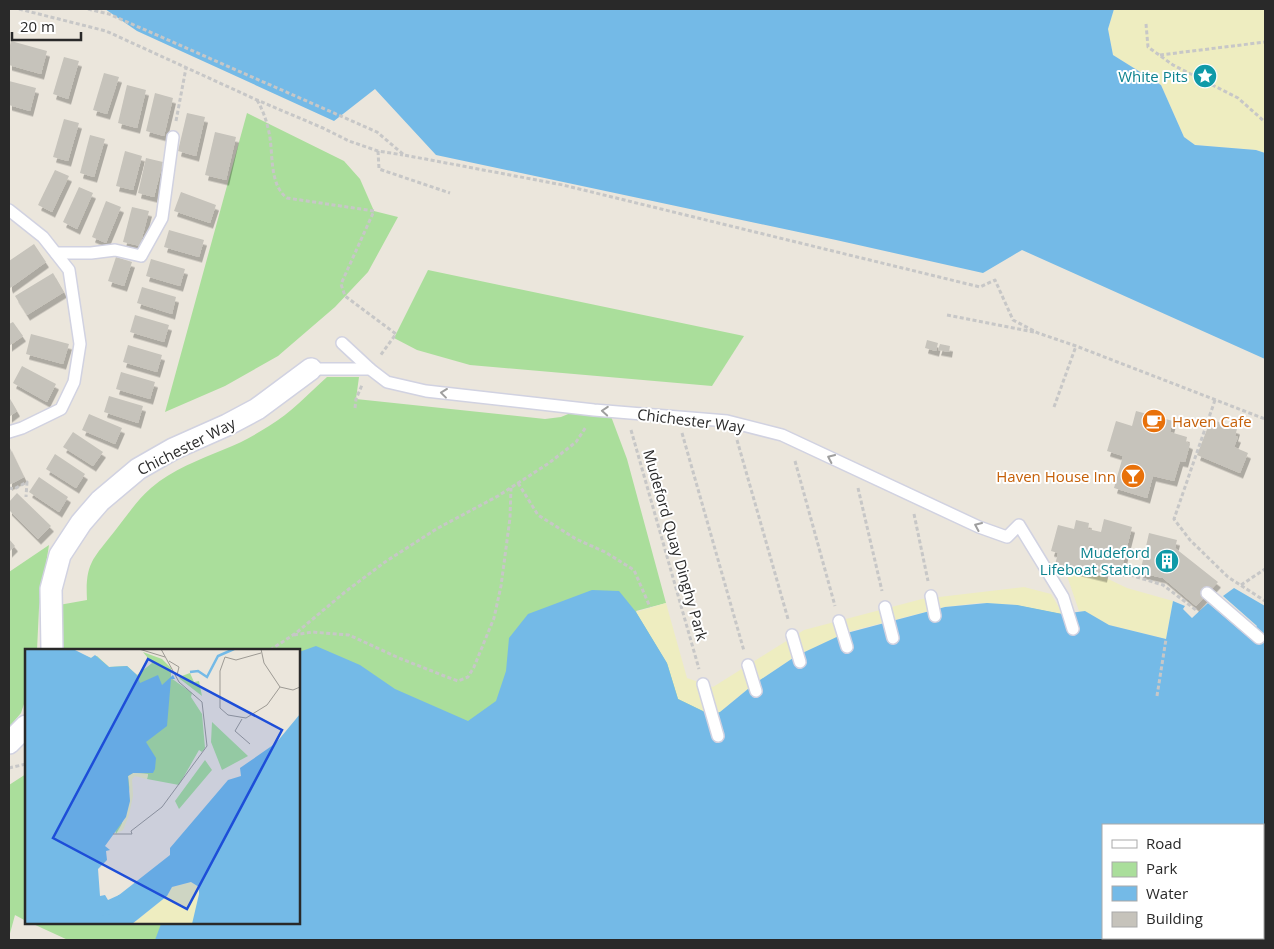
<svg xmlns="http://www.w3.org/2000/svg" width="1274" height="949" font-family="'Open Sans',sans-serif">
	<defs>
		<filter id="shadow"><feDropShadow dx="3" dy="5.5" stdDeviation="0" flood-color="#0004"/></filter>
	</defs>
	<rect width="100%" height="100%" fill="#ebe6dc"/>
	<!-- green -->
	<g fill="#aade9b">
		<polygon points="247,113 344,161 360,179 374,211 398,217 368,272 335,307 278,356 225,386 165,412"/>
		<polygon points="428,270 744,336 712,386 470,365 417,350 394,338"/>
		<path d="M327 377H359L356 399 545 419 561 417 578 410 609 411 627 459 666 603 636 611 667 663 711 715 1017 605 1063 614 787 940H68L31 923H299V650H57L59 605 87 600C85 563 93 559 114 532 126 517 137 500 151 488 173 469 199 460 225 449 240 443 255 435 269 426 291 413 308 394 327 377Z"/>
		<polygon points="49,545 39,608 37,650 26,650 26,698 21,713 10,726 9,724 9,572"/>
		<polygon points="26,774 26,921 15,915 9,937 9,785"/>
	</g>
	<!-- sand -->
	<g fill="#eeedc0">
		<polygon points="1114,9 1265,9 1265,153 1256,150 1195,145 1184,137 1161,85 1113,55 1108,29"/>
		<polygon points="1064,567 1104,577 1127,588 1173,601 1166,639 1109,625 1085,612 1079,611"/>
		<polygon points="1024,587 1051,594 1063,614 1017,605 979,603 945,607 851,631 796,656 754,684 720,712 711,715 678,699 667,663 636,612 666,603 687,678 713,687 804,630 922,599"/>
	</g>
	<!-- water -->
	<g fill="#74bae7" fill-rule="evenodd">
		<polygon points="105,9 1114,9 1108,29 1113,55 1161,85 1184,137 1195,145 1256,150 1265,153 1265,359 1022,250 983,273 836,240 436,155 375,89 334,121 137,31"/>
		<path d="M1234 588 1265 606V940H155L161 924 159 923H299V652L316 646 360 665 395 689 468 721 496 701 506 671 509 638 528 614 592 590 619 591 636 612 667 663 678 699 711 715 720 712 754 684 796 656 843 634 945 607 987 603 1017 605 1062 614 1085 611 1109 625 1166 639 1173 601 1185 606 1183 609 1192 618 1208 603 1248 637 1257 626 1223 596ZM1103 825H1263V938H1103Z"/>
	</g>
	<!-- building -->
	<g fill="#c6c3bb" filter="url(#shadow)">
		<polygon points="11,41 47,51 41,74 9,65 9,49"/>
		<polygon points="64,57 79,61 68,99 53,94"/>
		<polygon points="104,73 119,77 107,114 93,110"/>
		<polygon points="9,81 36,88 30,111 9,105"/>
		<polygon points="127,85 146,90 137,128 118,123"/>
		<polygon points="155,93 173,98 164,136 146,131"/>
		<polygon points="187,113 205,117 196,156 178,151"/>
		<polygon points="64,119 79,123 68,161 53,157"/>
		<polygon points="215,132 236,137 226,180 205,175"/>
		<polygon points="90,135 105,139 94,177 80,173"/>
		<polygon points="125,151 142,156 133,190 116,186"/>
		<polygon points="146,158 163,162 154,197 138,193"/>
		<polygon points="55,170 69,176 52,212 38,205"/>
		<polygon points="79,187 93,193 77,229 63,222"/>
		<polygon points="181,192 216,205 210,223 174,211"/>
		<polygon points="106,201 121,207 106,243 92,237"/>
		<polygon points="132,207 149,211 140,246 123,242"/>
		<polygon points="169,230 204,240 199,257 164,247"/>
		<polygon points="34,244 46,262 10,288 9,285 9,261"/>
		<polygon points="116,257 132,262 124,286 108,281"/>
		<polygon points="151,259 185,269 180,286 146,276"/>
		<polygon points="53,273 64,292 27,315 15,296"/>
		<polygon points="142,287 176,297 172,314 137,303"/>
		<polygon points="135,315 169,325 164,342 130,332"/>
		<polygon points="13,322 23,336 9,346 9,324"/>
		<polygon points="31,334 69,344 63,364 26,354"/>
		<polygon points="927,340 938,343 936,351 925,348"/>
		<polygon points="940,344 950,346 949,352 938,350"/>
		<polygon points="128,345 162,355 157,372 123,362"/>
		<polygon points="22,366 56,384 47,402 13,383"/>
		<polygon points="121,372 155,382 150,399 116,389"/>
		<polygon points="109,396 143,406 138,423 104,412"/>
		<polygon points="9,397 17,411 9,417"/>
		<polygon points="1136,411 1173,421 1170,432 1187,437 1186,442 1190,444 1185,462 1180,461 1174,481 1153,476 1147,498 1114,488 1123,456 1107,451 1116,421 1132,426"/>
		<polygon points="89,414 122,428 115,444 82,430"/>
		<polygon points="1211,419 1237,429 1235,436 1238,437 1234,447 1248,453 1240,473 1197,455"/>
		<polygon points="73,432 103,452 93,466 63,447"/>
		<polygon points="9,446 24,477 9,485"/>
		<polygon points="55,454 85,474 76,488 46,469"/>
		<polygon points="39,477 68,497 59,512 29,492"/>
		<polygon points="17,493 51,526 38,539 9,510 9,502"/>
		<polygon points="1104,519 1132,527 1121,571 1106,567 1104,577 1055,565 1058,553 1051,551 1058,525 1074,529 1076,520 1089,523 1088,529 1101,532"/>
		<polygon points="1149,533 1177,540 1175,548 1218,582 1196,606 1163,578 1140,573"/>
		<polygon points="9,539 15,546 9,552"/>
	</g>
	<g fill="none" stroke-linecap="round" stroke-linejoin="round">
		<!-- lane casing -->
		<g stroke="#d1d2e1" stroke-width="14">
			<g id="lane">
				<polyline points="9,210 43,237 69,270 80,344 74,382 61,409 22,428 9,432"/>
				<polyline points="56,253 91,253 115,250 141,256 162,218 173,137"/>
				<polyline points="342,343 370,369"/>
				<polyline points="311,369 370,369 387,382 426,391 594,410 727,421 782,435 979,527 1007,537 1019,525 1063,597 1073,629"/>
				<polyline points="1207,593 1259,638"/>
				<polyline points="931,596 935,616"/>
				<polyline points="885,607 893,638"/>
				<polyline points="839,621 847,647"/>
				<polyline points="792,635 800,662"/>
				<polyline points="748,665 756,691"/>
				<polyline points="703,684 718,736"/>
			</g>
		</g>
		<!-- street casing -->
		<g stroke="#d1d2e1" stroke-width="24">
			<g id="street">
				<polyline points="52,650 51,589 60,555 81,523 100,501 138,469 173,449 227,425 257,409 311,369"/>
				<polyline points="9,743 26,726"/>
			</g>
		</g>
		<!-- path -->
		<g stroke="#c7c7c7" stroke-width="3" stroke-dasharray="4 2.5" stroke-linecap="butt">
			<polyline points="19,9 106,31 257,100 323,128 349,141 378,151 403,155"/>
			<polyline points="88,9 109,14 377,132 404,155 563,185 980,287 995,280 1013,320 1038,333 1076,346 1265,419"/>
			<polyline points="1146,24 1148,47 1173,65 1238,98 1265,122"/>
			<polyline points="1160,55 1265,42"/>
			<path d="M257 100C264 112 268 125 270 138 273 158 270 185 287 198L374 211 341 284 345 296 396 334 380 356"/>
			<polyline points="176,121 186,68"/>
			<polyline points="378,151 379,169 450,193"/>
			<polyline points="947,315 1034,332"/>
			<polyline points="1215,400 1174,519 1190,540 1228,577 1265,601"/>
			<polyline points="1054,407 1076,346"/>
			<polyline points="355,408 356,399 362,385"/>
			<polyline points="631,430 699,669"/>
			<polyline points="682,433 744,651"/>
			<polyline points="737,440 788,619"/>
			<polyline points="795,461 835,606"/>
			<polyline points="518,483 538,515 576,539 605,552 634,570 650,607"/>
			<polyline points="9,488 14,489 27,482 26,497"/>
			<polyline points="858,488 882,591"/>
			<polyline points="914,514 928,581"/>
			<polyline points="1130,575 1163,585 1196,610"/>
			<polyline points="1241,585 1265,569"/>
			<polyline points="294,635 312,632 349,635 399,658 447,677 458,681 468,677 474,667 494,618 501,586 510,518 511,488"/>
			<polyline points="270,650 296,633 345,592 385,562 438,528 498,496 549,463 576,442 586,427"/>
			<polyline points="1157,696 1166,639"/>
			<polyline points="9,768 26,764"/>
		</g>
		<!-- lane -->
		<use href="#lane" stroke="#fff" stroke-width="11"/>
		<!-- street -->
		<use href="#street" stroke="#fff" stroke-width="21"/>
	</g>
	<!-- one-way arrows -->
	<defs><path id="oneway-chevron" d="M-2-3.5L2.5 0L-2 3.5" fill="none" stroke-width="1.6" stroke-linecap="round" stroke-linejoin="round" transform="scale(1.25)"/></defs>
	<g stroke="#9f9f9f">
		<use href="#oneway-chevron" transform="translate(444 393) rotate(-173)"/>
		<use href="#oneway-chevron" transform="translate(605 411) rotate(-176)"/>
		<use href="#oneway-chevron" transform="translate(831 458) rotate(-155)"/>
		<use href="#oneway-chevron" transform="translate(978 526) rotate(-156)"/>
	</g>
	<!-- icons -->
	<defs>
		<g id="sight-disc" transform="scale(1.25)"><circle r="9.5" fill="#0f9aa8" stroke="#fff"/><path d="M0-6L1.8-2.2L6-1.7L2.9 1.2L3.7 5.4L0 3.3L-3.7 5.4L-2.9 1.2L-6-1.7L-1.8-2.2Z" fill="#fff"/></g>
		<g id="cafe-disc" transform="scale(1.25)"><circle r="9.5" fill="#e8710a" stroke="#fff"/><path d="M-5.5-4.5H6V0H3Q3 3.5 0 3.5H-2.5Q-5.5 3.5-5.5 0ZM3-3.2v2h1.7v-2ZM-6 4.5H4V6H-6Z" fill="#fff"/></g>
		<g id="bar-disc" transform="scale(1.25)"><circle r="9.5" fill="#e8710a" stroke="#fff"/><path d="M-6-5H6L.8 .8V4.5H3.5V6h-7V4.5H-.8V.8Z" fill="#fff"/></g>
		<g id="building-disc" transform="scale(1.25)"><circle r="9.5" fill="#0f9aa8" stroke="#fff"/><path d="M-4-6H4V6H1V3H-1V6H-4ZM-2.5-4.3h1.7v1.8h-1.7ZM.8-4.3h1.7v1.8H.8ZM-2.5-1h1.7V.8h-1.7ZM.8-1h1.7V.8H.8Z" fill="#fff"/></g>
	</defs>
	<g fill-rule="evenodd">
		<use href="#sight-disc" x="1205" y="76"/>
		<use href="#cafe-disc" x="1154" y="421"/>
		<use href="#bar-disc" x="1133" y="476"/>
		<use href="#building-disc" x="1167" y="561"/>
	</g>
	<g text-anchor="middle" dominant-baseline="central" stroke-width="4" stroke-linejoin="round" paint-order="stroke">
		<!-- culture labels -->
		<g font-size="15" fill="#0d838f" stroke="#fff" text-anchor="end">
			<text x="1188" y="76">White Pits</text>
			<text x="1150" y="552">Mudeford<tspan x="1150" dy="17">Lifeboat Station</tspan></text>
		</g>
		<!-- street labels -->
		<g font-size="15" fill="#292929" stroke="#fff">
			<text transform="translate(691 420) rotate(7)">Chichester Way</text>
			<text transform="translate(186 446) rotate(-27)">Chichester Way</text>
			<text transform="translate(676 545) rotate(74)">Mudeford Quay Dinghy Park</text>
		</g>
		<!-- food labels -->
		<g font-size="15" fill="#c56008" stroke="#fff" text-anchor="start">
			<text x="1172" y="421">Haven Cafe</text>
			<text x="1116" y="476" text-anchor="end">Haven House Inn</text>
		</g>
	</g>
	<!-- overview -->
	<g transform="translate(25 649)">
		<rect width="275" height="275" fill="#ebe6dc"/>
		<path d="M48 2 66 9 72 7 84 18 102 17 112 26 127 14 118 3 137 10 146 19V29L167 44 166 48 177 65 180 99 177 103 174 101 154 136 122 130 123 125 108 124 96 179 91 185ZM165 24 169 33 174 32 177 47 155 30 154 28ZM187 73 223 107 197 121 186 93ZM180 111 187 121 154 160 150 152Z" fill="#aade9b"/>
		<path d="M108 124 123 125 122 130 110 127 107 130 108 147 104 166 98 181 91 185 101 168 105 144 103 127ZM166 233 174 238 169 275H107L142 247 147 238Z" fill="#eeedc0"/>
		<path d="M0 0H48L66 9 70 6 84 18 102 17 112 26 115 34 133 26 137 36 148 26 150 30H146L142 77 121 93 131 109 130 120 128 124H108L103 127 105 152 101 168 80 197 85 201 81 202 82 211 73 220 75 247 80 246 83 251 94 246 145 206V199L203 131 216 127 215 119 251 94 275 65V275H167L174 245V238L166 233 147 238 142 247 107 275H0Z" fill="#74bae7"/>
		<path fill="none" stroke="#74bae7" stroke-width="2.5" d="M165 23 173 22 182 28 193 7 209 0M70 275 97 253 94 246"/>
		<path fill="none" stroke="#9d9a94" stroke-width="1" d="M114 0 140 8M236 0 239 14 255 38 268 41 275 38M236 4 211 11 200 8 195 22V59L203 66 221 69 242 56 255 38M144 12 154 18 152 26M217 70 210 82 225 95M88 185H107L106 182 137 158 182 97 177 53 154 33 136 0"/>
		<path fill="#1d4ed8" fill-opacity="0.15" stroke="#1d4ed8" stroke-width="2.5" d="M123 10 257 81 162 260 28 189Z"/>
		<rect width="275" height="275" fill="none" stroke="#292929" stroke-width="2.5"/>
	</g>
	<!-- border -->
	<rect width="1274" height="949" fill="none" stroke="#292929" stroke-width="20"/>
	<!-- legend -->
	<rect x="1102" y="824" width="162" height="115" fill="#ffffff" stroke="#a9a9a9"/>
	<rect x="1112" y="840" width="25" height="8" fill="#ffffff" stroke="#a9a9a9"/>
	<text x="1146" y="849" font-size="15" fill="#292929">Road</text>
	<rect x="1112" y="862" width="25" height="15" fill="#aade9b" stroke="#a9a9a9"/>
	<text x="1146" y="874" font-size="15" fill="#292929">Park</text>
	<rect x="1112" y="886" width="25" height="15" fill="#74bae7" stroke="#a9a9a9"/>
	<text x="1146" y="899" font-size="15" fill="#292929">Water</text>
	<rect x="1112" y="912" width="25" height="15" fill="#c6c3bb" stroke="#a9a9a9"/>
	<text x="1146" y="924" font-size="15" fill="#292929">Building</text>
	<!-- scale -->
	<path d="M12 32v8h69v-8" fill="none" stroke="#292929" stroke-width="2.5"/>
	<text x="20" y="32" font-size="15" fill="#292929" stroke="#ffffff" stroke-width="4" paint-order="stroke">20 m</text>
</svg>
